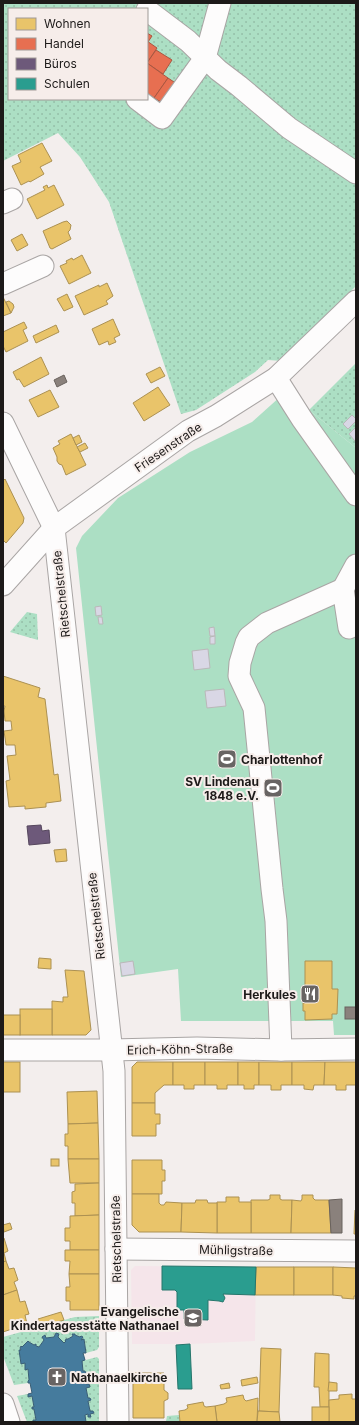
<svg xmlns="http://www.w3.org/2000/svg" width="359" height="1425" font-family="Inter,sans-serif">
	<defs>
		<pattern id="green-dots" width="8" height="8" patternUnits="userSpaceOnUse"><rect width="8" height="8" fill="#acdfc4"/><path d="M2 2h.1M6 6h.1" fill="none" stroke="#94bfa8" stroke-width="1.8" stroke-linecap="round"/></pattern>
	</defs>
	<rect width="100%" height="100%" fill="#f3eeed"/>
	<!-- education -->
	<polygon fill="#f5e5ea" points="135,1266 256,1267 255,1341 190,1344 132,1344 131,1270"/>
	<!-- green -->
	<g fill="url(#green-dots)" fill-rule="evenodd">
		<path d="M3 3H356V286L282 361 268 360 255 372 196 410 181 414 109 202 80 157 58 133 3 161ZM9 9H147V99H9Z"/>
		<polygon points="356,363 356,448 309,410"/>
		<polygon points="27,612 37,614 38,640 10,632"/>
		<polygon points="99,1316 99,1347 97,1350 86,1353 84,1339 81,1340 82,1337 81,1336 80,1337 74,1334 68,1339 66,1339 65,1341 66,1341 64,1343 58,1337 59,1334 56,1333 54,1337 46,1338 45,1335 42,1337 44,1340 39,1347 36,1346 36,1344 34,1345 28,1341 22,1347 21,1346 20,1348 21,1350 19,1350 21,1363 25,1363 25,1370 28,1369 29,1380 28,1381 28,1383 14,1385 3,1356 3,1337 75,1317"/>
		<polygon points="97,1357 99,1359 99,1422 86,1422 85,1415 88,1414 88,1417 90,1417 90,1414 94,1413 93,1411 90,1411 88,1401 90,1400 90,1398 88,1398 86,1388 90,1386 89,1384 86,1384 84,1374 86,1373 86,1371 83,1371 82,1361"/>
		<polygon points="28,1394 28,1397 32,1396 34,1407 32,1407 32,1409 34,1409 36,1420 33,1420 33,1422 27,1422 17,1396"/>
		<polygon points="179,1415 180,1422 133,1422 166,1421 167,1416"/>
	</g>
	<!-- pitch -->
	<polygon fill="#acdfc4" points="291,387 309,410 356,448 356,1035 334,1035 333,1021 181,1021 178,969 121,977 76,548 82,536 118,498 190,452 252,422"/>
	<!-- homes -->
	<g fill="#e9c46a" stroke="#ac9152">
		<polygon points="42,143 52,161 40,167 44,174 30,182 29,181 21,185 12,166 21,162 18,155"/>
		<polygon points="47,185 48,188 54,185 64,205 37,219 27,199 45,190 43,187"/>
		<polygon points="67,221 71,225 70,230 68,232 71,239 52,249 50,248 43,231 63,222"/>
		<polygon points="22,234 28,245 17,251 11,240"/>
		<polygon points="82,255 91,273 69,284 60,266 67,263 66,261 72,258 73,260"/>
		<polygon points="107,283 113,296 106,301 108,304 84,315 75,296 99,285 99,287"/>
		<polygon points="67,294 73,307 64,311 57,299"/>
		<polygon points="3,297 11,313 3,316"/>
		<polygon points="9,301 13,304 14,307 11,313 6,302"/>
		<polygon points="113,319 120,335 114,338 116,342 109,345 108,341 99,345 92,329"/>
		<polygon points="24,322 27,328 23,330 28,341 6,352 3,346 3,332"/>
		<polygon points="56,325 59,332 36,343 33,336"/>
		<polygon points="41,357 49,374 24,387 19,379 17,380 13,372"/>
		<polygon points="160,367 165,376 151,383 146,374"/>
		<polygon points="158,387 170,405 144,421 133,403"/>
		<polygon points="50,390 59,407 38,417 29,400"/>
		<polygon points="71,434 86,465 66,475 62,465 59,464 57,461 57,457 53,448 60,444 58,441"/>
		<polygon points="79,435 82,442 76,445 73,438"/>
		<polygon points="85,443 88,448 80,452 77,447"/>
		<polygon points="5,479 24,518 23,523 6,543 3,540 3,481"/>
		<polygon points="3,676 40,688 38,697 45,699 54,775 58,774 61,801 46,803 46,807 25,809 25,806 9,807 6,781 10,780 7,756 16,755 15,745 6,745 4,731 12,730 11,721 5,721 4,711 5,706 3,706"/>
		<polygon points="66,849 67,861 56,862 54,850"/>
		<polygon points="39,958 51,959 51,969 38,968"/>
		<polygon points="305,961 332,961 332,989 338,989 337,1014 332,1014 332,1019 305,1020 305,1011 303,1011 303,1003 305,1003"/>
		<polygon points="65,970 84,971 91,1030 86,1035 52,1035 52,1001 63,1002 63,997 68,997"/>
		<rect x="20" y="1009" width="32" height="26"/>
		<rect x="3" y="1015" width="17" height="20"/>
		<rect x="3" y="1062" width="17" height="30"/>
		<polygon points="137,1062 173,1062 173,1085 164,1085 155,1093 155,1103 132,1103 132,1067"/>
		<polygon points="173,1062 205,1062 205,1085 194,1085 194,1089 184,1089 184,1085 173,1085"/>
		<polygon points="205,1062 238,1062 238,1085 227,1085 227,1089 217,1089 217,1085 205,1085"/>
		<polygon points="238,1062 259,1062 259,1085 254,1085 254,1089 244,1089 244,1085 238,1085"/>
		<polygon points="259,1062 292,1062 292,1085 281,1085 281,1090 271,1090 271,1085 259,1085"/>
		<polygon points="292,1062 325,1062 324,1085 314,1085 313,1090 304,1089 304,1085 292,1085"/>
		<polygon points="325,1062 356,1062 356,1085 346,1085 346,1090 336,1090 336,1085 324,1085"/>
		<polygon points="97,1091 98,1123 68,1124 67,1092"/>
		<polygon points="132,1103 155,1103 155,1114 160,1114 160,1124 156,1124 156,1136 132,1136"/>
		<polygon points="98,1123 99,1159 68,1159 68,1146 65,1146 65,1134 68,1134 68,1124"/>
		<rect x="51" y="1159" width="8" height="7"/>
		<polygon points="68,1159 99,1159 99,1183 70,1183"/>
		<polygon points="132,1160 162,1160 162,1170 165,1170 165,1181 162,1181 162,1194 132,1194"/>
		<polygon points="99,1183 99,1215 75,1216 75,1203 72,1203 72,1192 75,1191 75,1184"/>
		<polygon points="132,1194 159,1194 159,1203 161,1205 164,1205 166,1202 182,1203 181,1232 139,1232 132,1225"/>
		<polygon points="270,1195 280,1195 280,1199 282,1200 292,1200 291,1233 251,1233 251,1200 268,1200 270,1199"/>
		<polygon points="302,1195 313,1195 313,1198 315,1200 329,1200 331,1233 291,1233 292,1200 301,1201 302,1199"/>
		<polygon points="226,1197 239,1197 239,1202 251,1202 251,1233 217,1233 217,1202 226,1202"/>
		<polygon points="196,1200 207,1200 208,1203 217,1203 217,1233 181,1232 182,1203 195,1203"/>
		<polygon points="355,1210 356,1210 356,1234 354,1234"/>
		<polygon points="99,1215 99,1250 70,1250 70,1241 65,1241 65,1228 70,1228 70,1216"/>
		<polygon points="10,1223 12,1229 4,1232 3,1225"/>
		<polygon points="3,1238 4,1238 8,1251 4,1253 6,1261 3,1262"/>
		<polygon points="65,1250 99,1250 99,1274 69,1274 70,1261 65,1261"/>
		<polygon points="6,1261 9,1269 14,1268 18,1280 14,1282 17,1290 3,1295 3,1262"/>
		<polygon points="256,1267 294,1267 294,1295 255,1295"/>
		<rect x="294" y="1267" width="39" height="28"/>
		<polygon points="333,1267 356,1268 356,1296 354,1296 354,1299 342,1298 342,1296 333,1295"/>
		<polygon points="69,1274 99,1274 99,1310 70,1310 70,1301 66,1301 66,1287 70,1287"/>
		<polygon points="17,1290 20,1302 25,1301 29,1314 25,1315 27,1324 3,1332 3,1295"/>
		<polygon points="61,1312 64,1320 41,1327 38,1319"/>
		<polygon points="261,1348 281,1349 279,1412 259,1411"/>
		<polygon points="315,1353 329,1354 329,1407 320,1407 319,1387 314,1387"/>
		<polygon points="133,1373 164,1373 164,1390 168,1393 168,1399 164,1401 164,1418 133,1418"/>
		<polygon points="257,1377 258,1383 242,1386 241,1380"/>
		<polygon points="329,1382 337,1383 337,1391 328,1391"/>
		<polygon points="229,1383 230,1388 221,1389 220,1385"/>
		<polygon points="352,1394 352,1399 356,1399 356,1422 329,1422 329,1400 339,1399 339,1395"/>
		<polygon points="243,1395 244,1399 246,1401 258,1398 257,1422 217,1422 215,1406 224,1404 227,1402 226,1398"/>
		<polygon points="203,1402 204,1406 206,1407 215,1406 217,1422 180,1422 179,1411 185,1410 188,1408 187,1405"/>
		<rect x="312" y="1407" width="17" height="15"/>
		<polygon points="258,1411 279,1412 280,1422 257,1422"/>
	</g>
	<!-- shops -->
	<g fill="#e76f51" stroke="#aa5640">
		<polygon points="147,33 152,36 148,42 147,41"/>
		<polygon points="147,41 157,48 147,63"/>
		<polygon points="156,50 172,60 163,74 147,63"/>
		<polygon points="147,63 168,78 154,98 147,93"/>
		<polygon points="168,78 177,84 163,103 154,98"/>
	</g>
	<!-- offices -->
	<polygon fill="#6d597a" stroke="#55465d" points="41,825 42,831 49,830 50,843 29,845 27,826"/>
	<!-- schools -->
	<g fill="#2a9d8f" stroke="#26766c">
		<polygon points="162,1266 256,1267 255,1295 223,1294 225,1298 223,1302 219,1301 208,1300 208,1320 184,1319 184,1310 177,1310 177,1292 175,1290 162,1290"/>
		<polygon points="190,1344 192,1389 178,1389 176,1345"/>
	</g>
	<!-- public -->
	<polygon fill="#457b9d" stroke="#395e75" points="56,1333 59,1334 58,1337 64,1343 66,1341 65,1341 66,1339 68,1339 73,1336 72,1334 75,1334 75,1335 80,1337 81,1336 83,1337 81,1340 84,1339 86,1353 83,1353 85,1360 82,1361 83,1371 85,1371 86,1373 84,1374 86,1384 89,1384 90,1387 86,1388 88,1398 90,1398 91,1400 88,1401 90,1411 93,1411 94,1413 90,1414 91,1417 88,1417 88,1414 85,1415 86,1422 33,1422 33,1420 36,1420 34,1409 32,1409 32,1407 34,1407 32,1396 28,1397 28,1394 32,1393 30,1383 28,1383 28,1381 29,1380 28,1369 25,1370 25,1363 21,1364 19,1350 21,1350 20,1348 21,1346 22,1347 28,1341 29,1342 34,1345 36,1344 36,1346 39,1347 44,1340 42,1337 45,1335 46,1338 54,1337"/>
	<!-- industry -->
	<g fill="#8a817c" stroke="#69625e">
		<polygon points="64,375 67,382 57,387 54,380"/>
		<rect x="345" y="1007" width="11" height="12"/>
		<polygon points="342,1199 342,1233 331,1233 329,1200"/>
	</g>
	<!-- building -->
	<g fill="#d9d7e5" stroke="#bab8b9">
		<polygon points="352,415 356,419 356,421 348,429 343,424"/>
		<polygon points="356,427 356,440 355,441 349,434"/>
		<polygon points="101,606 102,615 96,616 95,607"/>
		<polygon points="98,617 102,617 103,624 99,624"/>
		<polygon points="214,627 215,636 210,636 209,628"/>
		<polygon points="215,636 215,644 210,644 210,637"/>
		<polygon points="208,649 210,668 194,670 192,651"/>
		<polygon points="224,689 226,706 207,708 205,691"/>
		<polygon points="133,961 135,974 122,976 120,963"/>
	</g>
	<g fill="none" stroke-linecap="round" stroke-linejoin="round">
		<!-- minor casing -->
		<g stroke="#a9a5a4" stroke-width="23">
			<g id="minor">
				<polyline points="147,10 188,41 218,70 239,86 289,128 356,173"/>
				<polyline points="137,99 162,118 205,58 220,3"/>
				<polyline points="3,203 12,199"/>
				<polyline points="3,284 43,266"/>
				<polyline points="276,378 302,419 356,495"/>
				<polyline points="3,423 54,528 114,1071 118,1422"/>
				<polyline points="3,585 54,528 188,431 216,416 276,378 356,301"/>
				<polyline points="349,628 343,589 356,565"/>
				<polyline points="3,1050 111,1050 197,1048 281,1050 356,1049"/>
				<polyline points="281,1050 276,921 272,889 254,708 239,676 240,663 246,643 249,637 267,623 343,589"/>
				<polyline points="116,1249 356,1251"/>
				<polyline points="3,1404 9,1422"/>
			</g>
		</g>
		<!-- minor -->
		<use href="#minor" stroke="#fdfcfc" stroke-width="21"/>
	</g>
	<!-- icons -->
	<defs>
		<g id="stadium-square" transform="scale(1)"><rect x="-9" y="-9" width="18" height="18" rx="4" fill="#686463" stroke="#f6edea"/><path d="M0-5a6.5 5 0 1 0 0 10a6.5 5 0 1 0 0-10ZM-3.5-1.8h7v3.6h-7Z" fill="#fff"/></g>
		<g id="restaurant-square" transform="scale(1)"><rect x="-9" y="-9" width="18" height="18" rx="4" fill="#686463" stroke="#f6edea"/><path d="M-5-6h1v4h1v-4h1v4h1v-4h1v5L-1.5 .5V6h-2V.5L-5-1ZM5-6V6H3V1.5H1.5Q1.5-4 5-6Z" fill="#fff"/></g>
		<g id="school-square" transform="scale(1)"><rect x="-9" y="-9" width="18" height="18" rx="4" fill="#686463" stroke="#f6edea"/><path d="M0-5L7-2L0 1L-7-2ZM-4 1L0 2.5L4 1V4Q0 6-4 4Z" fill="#fff"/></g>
		<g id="church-square" transform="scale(1)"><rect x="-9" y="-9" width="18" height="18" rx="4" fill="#686463" stroke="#f6edea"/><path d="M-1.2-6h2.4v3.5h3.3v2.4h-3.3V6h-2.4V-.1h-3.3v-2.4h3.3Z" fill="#fff"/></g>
	</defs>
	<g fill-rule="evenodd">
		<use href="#stadium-square" x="227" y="759"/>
		<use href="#stadium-square" x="273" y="788"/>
		<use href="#restaurant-square" x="310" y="994"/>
		<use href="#school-square" x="193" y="1318"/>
		<use href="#church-square" x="57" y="1377"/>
	</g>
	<g text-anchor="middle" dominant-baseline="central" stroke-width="4" stroke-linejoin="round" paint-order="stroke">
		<!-- street labels -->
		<g font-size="12" fill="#1d1a19" stroke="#f6edea">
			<text transform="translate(168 447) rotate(-34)">Friesenstraße</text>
			<text transform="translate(61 594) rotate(-96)">Rietschelstraße</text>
			<text transform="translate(96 916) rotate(-96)">Rietschelstraße</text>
			<text transform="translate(180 1049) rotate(-1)">Erich-Köhn-Straße</text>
			<text transform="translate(116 1239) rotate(-91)">Rietschelstraße</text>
			<text transform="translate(236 1250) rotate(1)">Mühligstraße</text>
		</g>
		<!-- poi labels -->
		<g font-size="12" font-weight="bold" fill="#1d1a19" stroke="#f6edea" text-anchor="end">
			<text x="241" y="759" text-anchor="start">Charlottenhof</text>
			<text x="259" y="781">SV Lindenau<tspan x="259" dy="14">1848 e.V.</tspan></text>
			<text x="296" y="994">Herkules</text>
			<text x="179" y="1311">Evangelische<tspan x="179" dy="14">Kindertagesstätte Nathanael</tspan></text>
			<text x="71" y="1377" text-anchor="start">Nathanaelkirche</text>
		</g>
	</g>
	<!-- border -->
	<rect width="359" height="1425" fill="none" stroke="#1d1a19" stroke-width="8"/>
	<!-- legend -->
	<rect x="8" y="8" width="140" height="92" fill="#f6edea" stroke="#9f9996"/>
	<rect x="16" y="18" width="20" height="12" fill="#e9c46a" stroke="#9f9996"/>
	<text x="44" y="28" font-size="12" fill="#1d1a19">Wohnen</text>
	<rect x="16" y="38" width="20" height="12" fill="#e76f51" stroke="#9f9996"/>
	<text x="44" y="48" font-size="12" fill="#1d1a19">Handel</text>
	<rect x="16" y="58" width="20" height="12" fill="#6d597a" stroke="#9f9996"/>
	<text x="44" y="68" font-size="12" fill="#1d1a19">Büros</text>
	<rect x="16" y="78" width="20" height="12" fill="#2a9d8f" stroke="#9f9996"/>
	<text x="44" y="88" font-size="12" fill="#1d1a19">Schulen</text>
</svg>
